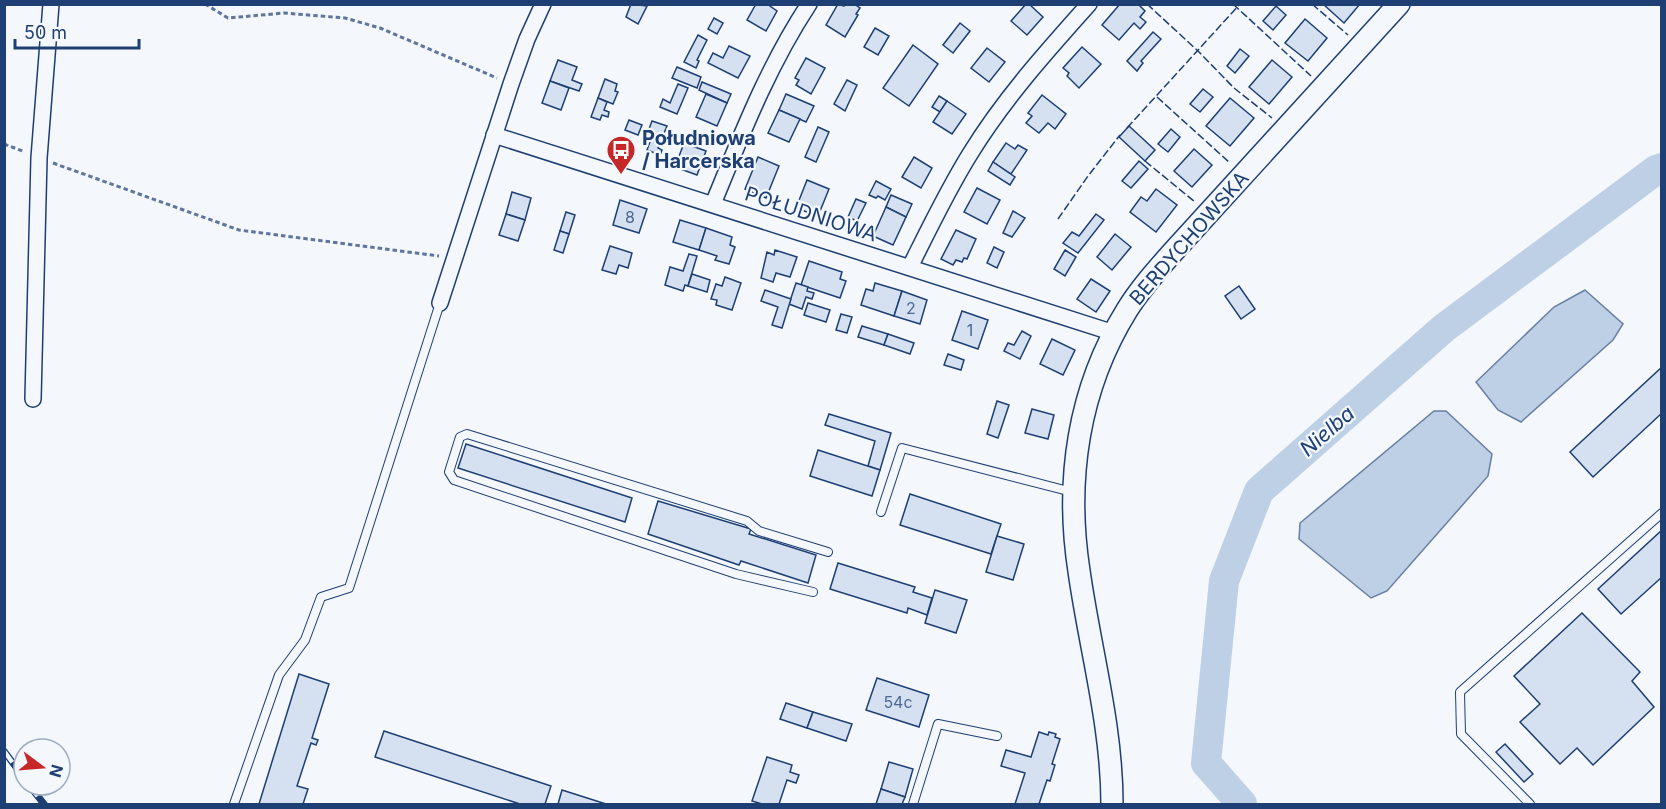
<svg xmlns="http://www.w3.org/2000/svg" width="1666" height="809" font-family="Inter,sans-serif">
	<rect width="100%" height="100%" fill="#f4f7fb"/>
	<!-- water -->
	<g fill="#bed0e5" stroke="#687fa3" stroke-width="1.5">
		<polygon points="1585,290 1623,324 1613,340 1521,422 1498,410 1476,382 1554,307"/>
		<polygon points="1434,411 1446,411 1492,454 1488,476 1387,591 1371,598 1299,539 1300,523"/>
	</g>
	<g fill="none" stroke-linecap="round" stroke-linejoin="round">
		<!-- river -->
		<polyline stroke="#bed0e5" stroke-width="30" points="1242,804 1206,763 1224,581 1259,491 1444,328 1656,170 1662,168"/>
	</g>
	<!-- building -->
	<g fill="#d5e0f0" stroke="#1d3f73" stroke-width="1.5">
		<polygon points="631,4 647,6 638,24 626,17"/>
		<polygon points="756,4 767,4 777,11 766,31 747,20"/>
		<polygon points="838,4 844,6 845,4 854,4 860,8 856,14 858,15 845,37 826,25"/>
		<polygon points="1026,4 1029,4 1043,17 1027,35 1011,21"/>
		<polygon points="1120,4 1138,4 1145,11 1140,17 1146,22 1140,29 1134,23 1119,40 1102,25"/>
		<polygon points="1323,4 1360,4 1344,23"/>
		<polygon points="1276,6 1286,15 1273,30 1263,21"/>
		<polygon points="714,18 723,23 717,34 708,29"/>
		<polygon points="1305,19 1327,38 1308,61 1285,43"/>
		<polygon points="960,23 970,31 953,53 943,45"/>
		<polygon points="875,28 889,36 878,55 864,47"/>
		<polygon points="1153,32 1161,39 1141,61 1143,63 1137,71 1127,61"/>
		<polygon points="698,35 707,40 697,60 699,61 696,68 684,62"/>
		<polygon points="913,45 938,64 909,106 883,88"/>
		<polygon points="729,46 750,56 738,78 708,63 713,53 723,58"/>
		<polygon points="1082,47 1101,64 1079,88 1067,76 1069,73 1063,68"/>
		<polygon points="987,48 1005,62 989,82 971,68"/>
		<polygon points="1240,49 1249,56 1235,73 1227,66"/>
		<polygon points="806,58 825,68 811,94 796,85 799,80 795,78"/>
		<polygon points="558,60 577,67 572,80 582,84 579,91 550,81"/>
		<polygon points="1272,60 1292,77 1269,104 1249,87"/>
		<polygon points="677,67 701,77 697,88 672,78"/>
		<polygon points="605,79 617,84 615,91 618,92 613,104 598,98"/>
		<polygon points="847,80 857,85 845,111 834,104"/>
		<polygon points="550,81 569,88 561,110 542,103"/>
		<polygon points="702,82 731,94 727,103 699,90"/>
		<polygon points="678,84 688,88 677,114 660,107 663,99 670,103"/>
		<polygon points="1203,89 1213,97 1200,112 1190,104"/>
		<polygon points="706,94 727,103 717,126 696,117"/>
		<polygon points="786,94 814,106 806,122 779,110"/>
		<polygon points="1042,95 1066,114 1055,129 1048,123 1039,133 1026,123 1032,116 1028,113"/>
		<polygon points="939,96 947,101 940,112 932,107"/>
		<polygon points="598,98 607,102 604,110 609,112 608,117 602,115 600,120 591,117"/>
		<polygon points="1230,98 1254,118 1230,146 1206,126"/>
		<polygon points="947,101 966,114 952,134 933,122"/>
		<polygon points="779,110 800,119 789,142 768,133"/>
		<polygon points="629,120 642,125 638,135 625,130"/>
		<polygon points="652,121 667,126 658,148 662,150 660,155 647,150 651,139 646,137"/>
		<polygon points="1129,126 1155,150 1145,161 1119,137"/>
		<polygon points="818,127 829,132 816,162 805,157"/>
		<polygon points="1171,129 1180,137 1168,152 1158,144"/>
		<polygon points="684,143 706,151 697,175 675,167"/>
		<polygon points="1006,143 1015,149 1018,145 1027,150 1011,174 993,162"/>
		<polygon points="1194,149 1212,165 1192,187 1174,171"/>
		<polygon points="758,157 779,166 766,198 745,189"/>
		<polygon points="914,157 932,168 921,188 902,177"/>
		<polygon points="1139,161 1148,169 1131,188 1122,181"/>
		<polygon points="993,162 1015,177 1010,185 988,171"/>
		<polygon points="807,180 829,189 818,216 796,208"/>
		<polygon points="876,181 891,189 885,200 878,196 876,198 869,195"/>
		<polygon points="977,188 1000,200 987,224 964,212"/>
		<polygon points="1156,189 1177,205 1156,232 1130,212 1141,197 1147,201"/>
		<polygon points="512,192 531,198 525,220 506,214"/>
		<polygon points="891,195 912,204 906,217 886,207"/>
		<polygon points="856,199 866,203 857,221 848,217"/>
		<polygon points="620,200 647,209 639,233 613,225"/>
		<polygon points="886,207 906,217 893,245 873,236"/>
		<polygon points="1013,211 1025,218 1012,237 1003,233"/>
		<polygon points="566,212 575,215 569,234 560,231"/>
		<polygon points="506,214 525,220 518,241 499,235"/>
		<polygon points="1096,214 1104,220 1078,253 1063,243 1072,232 1079,236"/>
		<polygon points="680,220 706,228 699,250 673,242"/>
		<polygon points="706,228 732,237 730,245 735,247 729,264 715,260 717,256 699,250"/>
		<polygon points="956,230 976,239 967,259 964,258 962,262 956,260 953,265 941,259"/>
		<polygon points="560,231 569,234 563,253 554,250"/>
		<polygon points="1115,234 1131,247 1112,270 1097,257"/>
		<polygon points="610,246 632,253 628,268 619,265 616,274 602,270"/>
		<polygon points="994,247 1004,252 997,268 987,263"/>
		<polygon points="775,250 797,257 790,277 776,273 773,282 761,278 767,252 774,255"/>
		<polygon points="1065,250 1076,257 1065,276 1054,269"/>
		<polygon points="689,254 697,256 688,286 685,285 683,291 665,285 670,267 683,271"/>
		<polygon points="809,261 842,272 840,279 846,281 840,298 801,285"/>
		<polygon points="692,274 710,280 707,292 688,286"/>
		<polygon points="725,277 741,283 732,310 716,305 717,300 711,299 716,284 722,286"/>
		<polygon points="1091,279 1110,291 1096,312 1077,299"/>
		<polygon points="796,283 808,287 807,291 814,293 812,299 806,297 802,309 789,304"/>
		<polygon points="875,283 902,291 894,316 861,305 866,289 873,291"/>
		<polygon points="1239,286 1255,309 1241,319 1225,296"/>
		<polygon points="765,290 791,299 782,328 772,325 778,307 761,301"/>
		<polygon points="902,291 927,300 920,324 894,316"/>
		<polygon points="808,303 830,310 826,322 804,315"/>
		<polygon points="962,311 988,320 978,349 952,340"/>
		<polygon points="841,314 852,317 847,333 836,330"/>
		<polygon points="862,326 888,334 884,345 858,337"/>
		<polygon points="1022,331 1031,336 1020,359 1004,351 1008,343 1014,345"/>
		<polygon points="888,334 914,343 910,354 884,345"/>
		<polygon points="1052,339 1075,350 1063,375 1040,364"/>
		<polygon points="948,354 964,360 961,370 944,365"/>
		<polygon points="1662,367 1662,413 1593,477 1570,452"/>
		<polygon points="997,401 1009,405 998,438 987,434"/>
		<polygon points="1032,409 1054,415 1048,439 1025,433"/>
		<polygon points="829,414 891,433 880,470 868,466 875,441 825,425"/>
		<polygon points="466,444 632,498 625,522 458,468"/>
		<polygon points="818,450 880,470 872,496 810,476"/>
		<polygon points="910,494 1001,524 991,554 900,525"/>
		<polygon points="658,501 751,529 749,534 816,555 808,583 741,561 739,565 648,534"/>
		<polygon points="1662,530 1662,577 1621,614 1598,589"/>
		<polygon points="997,536 1024,544 1013,580 986,572"/>
		<polygon points="838,563 915,587 913,592 932,598 927,615 908,608 907,613 830,589"/>
		<polygon points="935,590 967,600 956,633 925,623"/>
		<polygon points="1582,613 1640,672 1632,681 1654,707 1593,765 1577,748 1560,764 1520,722 1540,704 1514,676"/>
		<polygon points="299,674 329,684 312,738 318,740 316,745 311,743 297,786 308,789 303,804 259,804"/>
		<polygon points="877,678 929,695 919,727 866,710"/>
		<polygon points="786,703 813,712 807,728 780,719"/>
		<polygon points="813,712 852,724 846,741 807,728"/>
		<polygon points="384,731 551,786 545,804 520,804 375,757"/>
		<polygon points="1039,732 1048,735 1049,732 1056,734 1055,737 1060,739 1052,764 1055,765 1050,781 1047,780 1039,804 1015,804 1025,773 1001,766 1006,750 1031,757"/>
		<polygon points="1505,744 1533,774 1524,782 1496,752"/>
		<polygon points="767,757 792,765 790,772 799,775 796,783 787,780 779,804 762,804 752,801"/>
		<polygon points="889,762 913,769 905,797 881,789"/>
		<polygon points="881,789 905,797 902,804 876,804"/>
		<polygon points="562,790 606,804 558,804"/>
	</g>
	<g fill="none" stroke-linecap="round" stroke-linejoin="round">
		<!-- lane casing -->
		<g stroke="#1d3f73" stroke-width="10">
			<g id="lane">
				<polyline points="881,512 902,448 1072,492"/>
				<polyline points="813,592 736,574 454,480 449,472 460,437 467,434 747,521 759,531 828,552"/>
				<polyline points="234,804 279,675 305,640 321,597 349,588 440,303"/>
				<polyline points="913,804 938,724 997,736"/>
				<polyline points="1530,804 1461,734 1460,692 1662,513"/>
			</g>
		</g>
		<!-- street casing -->
		<g stroke="#1d3f73" stroke-width="18">
			<g id="street">
				<polyline points="494,135 1114,333"/>
				<path d="M713 204C741 136 768 66 809 4"/>
				<path d="M910 267C929 229 947 191 970 154 1003 100 1046 52 1089 4"/>
				<polyline points="440,303 511,84 527,39 543,4"/>
				<polyline points="33,399 39,158 51,4"/>
			</g>
		</g>
		<!-- secondary casing -->
		<g stroke="#1d3f73" stroke-width="24">
			<path id="secondary" d="M1112 804C1112 725 1090 649 1079 571 1065 480 1078 389 1127 310 1140 289 1156 271 1172 253L1399 4"/>
		</g>
		<!-- path -->
		<g stroke="#5e769c" stroke-width="3" stroke-dasharray="4.5 3" stroke-linecap="butt">
			<polyline points="205,4 228,18 284,13 345,18 380,28 497,78"/>
			<polyline points="4,144 25,152"/>
			<polyline points="53,163 239,230 439,256"/>
		</g>
		<!-- lane -->
		<use href="#lane" stroke="#f4f7fb" stroke-width="8"/>
		<!-- street -->
		<use href="#street" stroke="#f4f7fb" stroke-width="15"/>
		<!-- secondary -->
		<use href="#secondary" stroke="#f4f7fb" stroke-width="21"/>
		<!-- rail casing -->
		<g stroke="#1d3f73" stroke-width="7">
			<g id="rail">
				<polyline points="4,751 24,778"/>
				<polyline points="29,785 44,804"/>
			</g>
		</g>
		<!-- rail -->
		<use href="#rail" stroke="#f4f7fb" stroke-width="4.5" stroke-dasharray="14" stroke-linecap="butt"/>
		<!-- fence -->
		<g stroke="#1d3f73" stroke-width="1.5" stroke-dasharray="8 3" stroke-linecap="butt">
			<polyline points="1147,4 1198,51 1234,88 1272,118"/>
			<polyline points="1233,4 1311,76"/>
			<polyline points="1312,4 1348,35"/>
			<polyline points="1157,97 1230,163"/>
			<polyline points="1127,128 1240,4"/>
			<polyline points="1145,161 1195,202"/>
			<polyline points="1058,219 1088,176 1120,135"/>
		</g>
	</g>
	<!-- icons -->
	<defs>
		<g id="bus-pin" transform="scale(1.5)"><path d="M0 17L-7.5 6A9.5 9.5 0 1 1 7.5 6Z" fill="#c62828" stroke="#f4f7fb"/><path d="M-5-6H5V4H4V6H2V4H-2V6H-4V4H-5ZM-3.5-4V0h7V-4ZM-3.5 1.2v1.5H-2V1.2ZM2 1.2v1.5H3.5V1.2Z" fill="#fff"/></g>
	</defs>
	<g fill-rule="evenodd">
		<use href="#bus-pin" x="621" y="150"/>
	</g>
	<g text-anchor="middle" dominant-baseline="central" stroke-width="4.5" stroke-linejoin="round" paint-order="stroke">
		<!-- number labels -->
		<g font-size="16" fill="#4b6792">
			<text x="630" y="217">8</text>
			<text x="911" y="308">2</text>
			<text x="970" y="330">1</text>
			<text x="898" y="702">54c</text>
		</g>
		<!-- poi labels -->
		<g font-size="20" font-weight="bold" fill="#1d3f73" stroke="#f4f7fb" text-anchor="start">
			<text x="642" y="138">Południowa<tspan x="642" dy="23">/ Harcerska</tspan></text>
		</g>
		<!-- street labels -->
		<g font-size="20" fill="#1d3f73" stroke="#f4f7fb">
			<text transform="translate(811 214) rotate(18)">POŁUDNIOWA</text>
			<text transform="translate(1189 238) rotate(-49)">BERDYCHOWSKA</text>
		</g>
		<!-- water labels -->
		<g font-size="21" font-style="italic" fill="#1d3f73" stroke="#f4f7fb">
			<text transform="translate(1327 431) rotate(-41)">Nielba</text>
		</g>
	</g>
	<!-- border -->
	<rect width="1666" height="809" fill="none" stroke="#1d3f73" stroke-width="12"/>
	<!-- north arrow -->
	<g transform="translate(42 767) rotate(106)"><circle r="28" fill="#f4f7fb" stroke="#9eadc5" stroke-width="1.5"/>
	<path d="M0-4.5L10 22L0 15L-10 22Z" fill="#c62828"/>
	<text y="-9" font-size="16" font-weight="bold" text-anchor="middle" fill="#1d3f73">N</text>
	</g>
	<!-- scale -->
	<path d="M15 39v9h124v-9" fill="none" stroke="#1d3f73" stroke-width="3"/>
	<text x="24" y="39" font-size="18" fill="#1d3f73" stroke="#f4f7fb" stroke-width="4.5" paint-order="stroke">50 m</text>
</svg>
